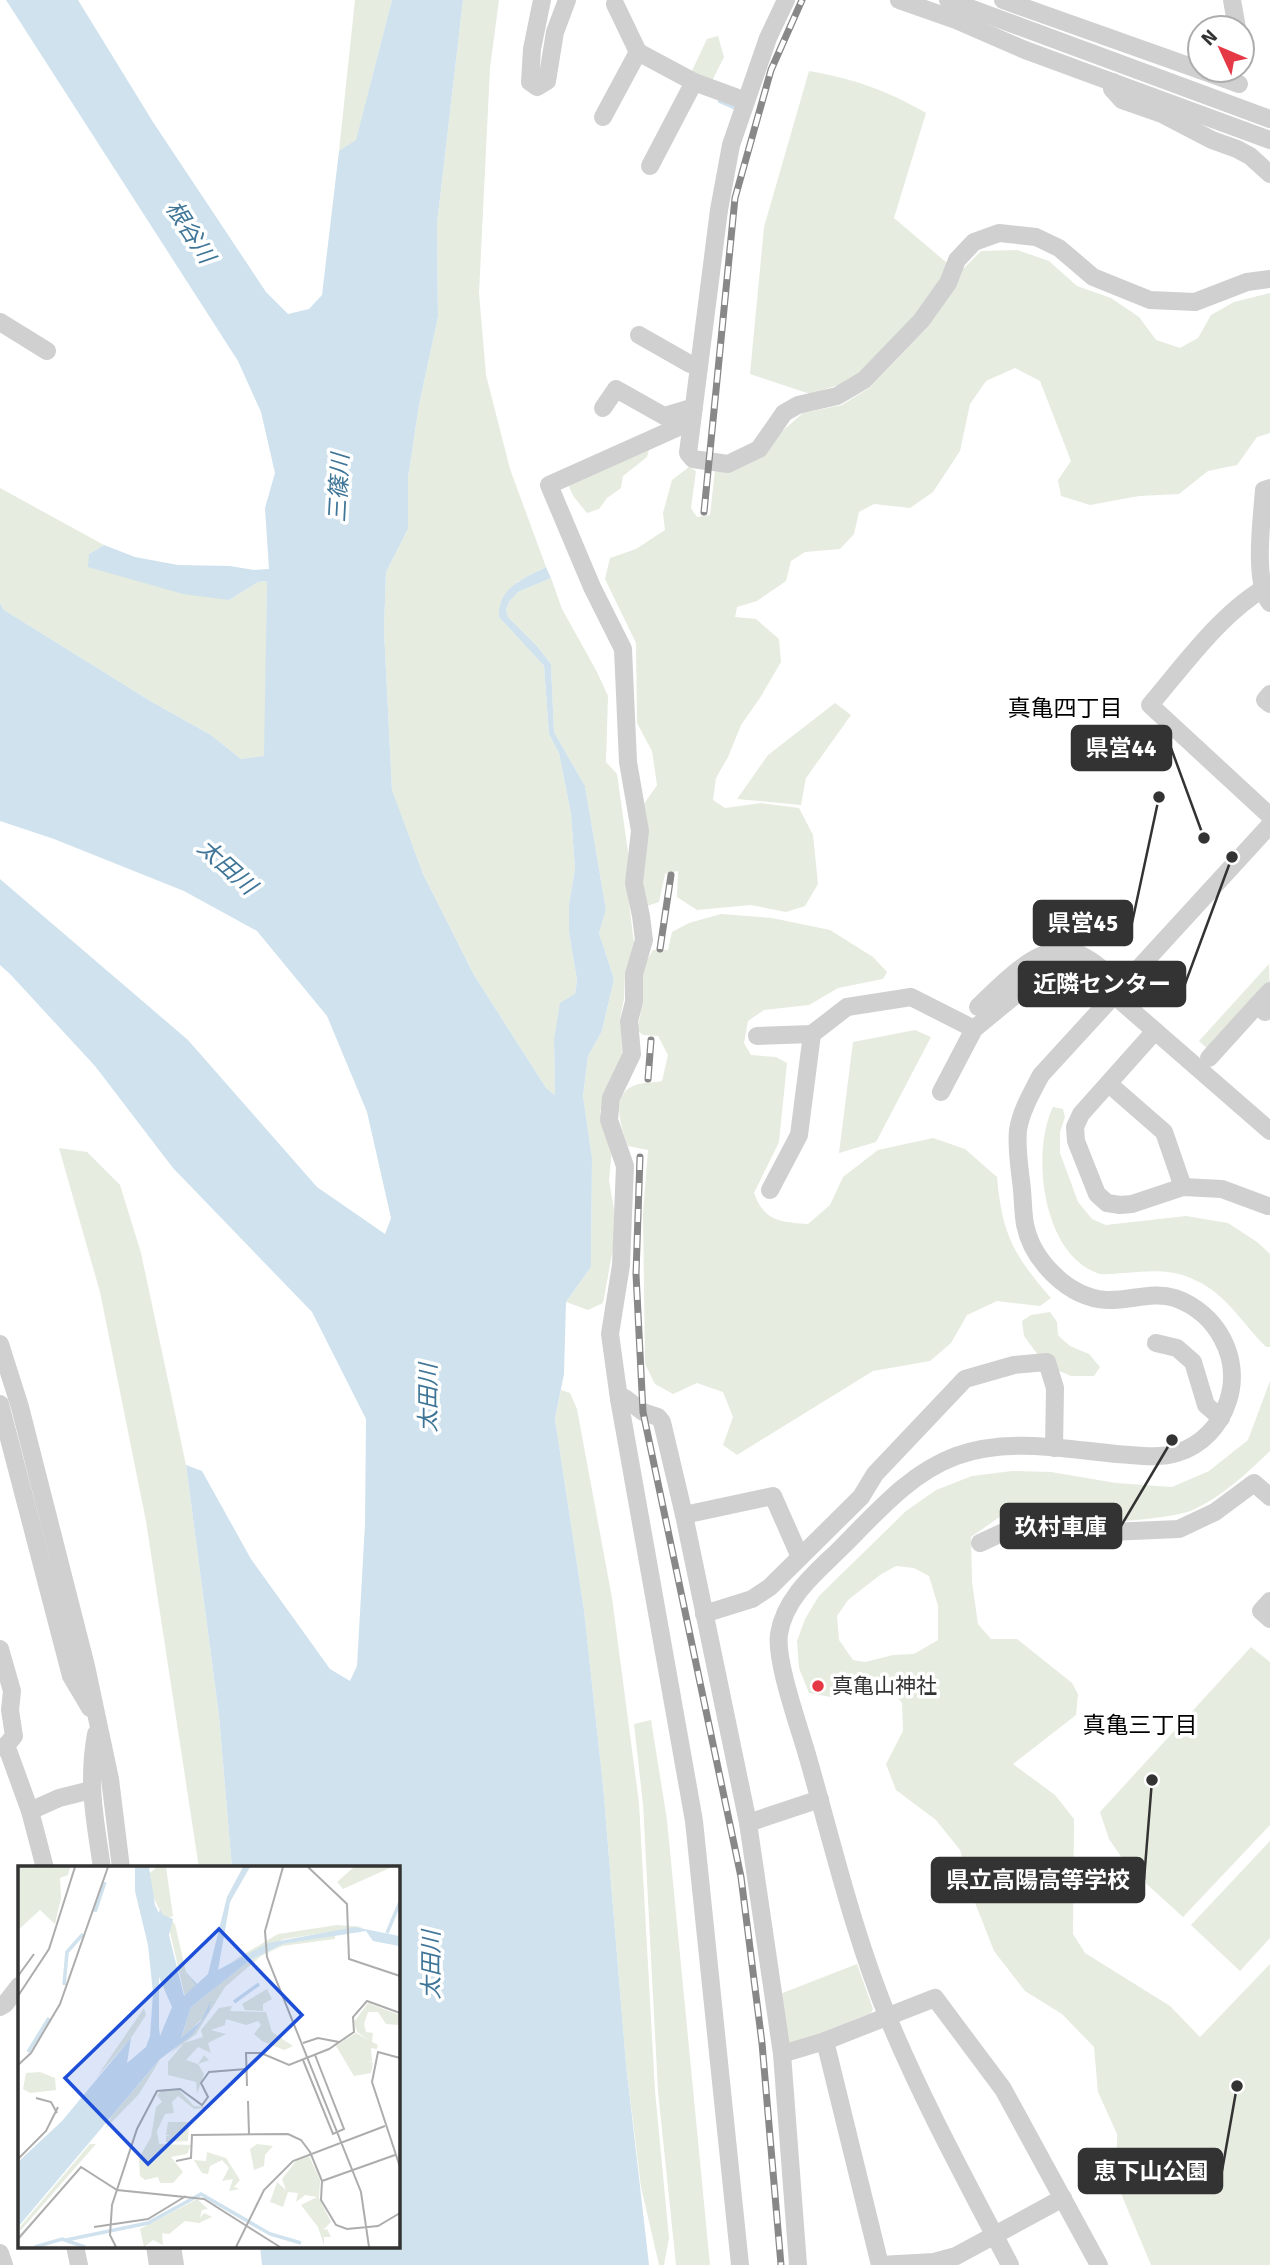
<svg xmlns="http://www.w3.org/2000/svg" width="1270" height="2265" font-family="Signika,'Noto Sans JP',sans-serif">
	<rect width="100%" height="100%" fill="#fff"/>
	<!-- green -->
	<g fill="#e6ecdf" fill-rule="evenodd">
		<polygon points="355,0 392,0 356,141 339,151"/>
		<polygon points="463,0 499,0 490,68 479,293 486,375 510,469 546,567 517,582 499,617 544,666 549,734 559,753 571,814 575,869 569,904 569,933 577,980 575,994 554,1040 555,1095 546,1088 474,975 423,874 392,791 384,630 386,572 408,529 408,478 419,405 438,317 437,224"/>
		<polygon points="718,36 724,57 711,83 691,73 707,39"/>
		<path d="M809 71C855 79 886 90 926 113L894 218 947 263 933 295 910 324 851 381 810 394 750 374 764 227Z"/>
		<polygon points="1017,250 1049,261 1077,286 1111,298 1139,317 1156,340 1180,348 1198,338 1211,315 1234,302 1270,293 1270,433 1257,437 1237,465 1208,471 1179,494 1139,496 1090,505 1061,496 1058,480 1071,461 1040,381 1015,368 986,381 970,404 960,451 933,492 910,508 874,504 859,512 854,534 840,549 805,552 791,561 786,581 757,601 737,607 735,617 756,619 779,639 781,662 760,698 741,725 728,757 716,778 713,800 725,808 761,803 799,808 813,835 818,884 805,906 786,912 751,905 697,910 677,897 678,871 665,874 659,902 647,906 640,883 644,804 657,785 652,751 637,723 636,643 605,579 610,558 636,549 665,530 663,513 672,480 689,467 696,471 691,508 697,517 710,515 715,470 730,470 762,457 779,434 803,413 842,405 869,388 927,328 952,291 963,269 981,251"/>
		<polygon points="649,450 647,457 623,476 621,488 607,498 599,509 587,513 574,497 569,487 573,478"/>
		<polygon points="0,488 104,545 89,554 89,567 229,600 258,582 267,581 265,756 241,759 211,735 152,702 4,610 0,603"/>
		<polygon points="551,578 562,609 597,672 608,696 606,762 617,774 628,852 628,895 634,943 625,975 624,999 620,1018 623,1052 603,1099 600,1112 612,1149 609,1180 617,1227 603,1303 588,1310 566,1302 591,1267 592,1158 583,1096 588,1056 602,1031 614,979 599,933 606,910 585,786 554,732 551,664 537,646 508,617 506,610 509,602 518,592"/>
		<polygon points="835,703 851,715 806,778 801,805 737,799 768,755"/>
		<path d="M721 914 772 918 830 930 873 957 887 972 883 979 838 988 809 1005 764 1010 748 1021 744 1043 751 1055 776 1057 787 1063 779 1142 754 1193C764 1221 780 1222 808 1224L830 1205 843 1177 878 1150 933 1138 965 1149 997 1177C1002 1234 1014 1256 1051 1298L1040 1306 997 1301 967 1315 951 1343 930 1361 873 1371 737 1455 723 1445 733 1417 723 1392 697 1383 673 1394 655 1384 645 1364 643 1213 648 1150 628 1146C620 1125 609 1091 639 1084 647 1082 654 1083 662 1081L668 1055 658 1036 643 1035 637 1030 643 1003 641 970 653 950H668L672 932 689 923Z"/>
		<polygon points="1269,964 1270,999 1211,1052 1199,1041"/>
		<polygon points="915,1030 931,1037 876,1142 839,1153 853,1042"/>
		<path d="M1053 1107 1063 1109 1065 1117 1060 1132V1153L1078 1202 1092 1219 1106 1225 1186 1216 1228 1223 1257 1242 1270 1254V1347H1266C1243 1324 1227 1295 1197 1281 1172 1268 1150 1271 1124 1273 1116 1273 1104 1276 1097 1273 1042 1253 1031 1152 1053 1107Z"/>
		<polygon points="59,1148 87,1152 120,1185 141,1253 186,1465 219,1716 232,1868 199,1868 146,1521 100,1292"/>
		<polygon points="1050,1312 1057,1322 1058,1335 1062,1339 1070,1346 1089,1354 1100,1367 1094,1376 1071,1376 1057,1370 1038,1355 1024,1336 1022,1321 1031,1315"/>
		<path d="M1270 1381V1451C1247 1473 1223 1496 1193 1510 1171 1520 1075 1526 1052 1520 1042 1518 1032 1510 1023 1505L998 1518 971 1537 972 1582 978 1624 991 1639H1017L1072 1683 1078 1694 1076 1715 1013 1764 1055 1795 1074 1819 1073 1934 1085 1953 1170 2006 1200 2037 1270 1964V2265H1151L1117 2184V2134L1098 2092 1094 2047 1062 2014 1025 1991 994 1951 974 1900 960 1850 936 1820 896 1790 886 1764 903 1731 902 1703 884 1681 831 1697 809 1693 799 1668 797 1641 805 1619 819 1596 906 1511 936 1490 972 1476 1012 1471 1051 1472 1116 1483 1172 1487 1209 1471 1248 1440ZM896 1566 914 1568 929 1576 938 1606V1640L914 1654 893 1655 865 1662 853 1660 839 1640 837 1616 848 1600 880 1575Z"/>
		<polygon points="561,1390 570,1393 577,1409 612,1598 639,1803 655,2091 669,2238 664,2265 659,2265 641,2187 626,2064 603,1785 584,1610 555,1419"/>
		<polygon points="1251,1647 1270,1662 1270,1825 1183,1917 1129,1868 1109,1839 1100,1812"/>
		<polygon points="651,1720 667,1820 710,2265 676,2265 658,2091 643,1804 634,1724"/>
		<polygon points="1270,1841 1270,1938 1240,1971 1191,1925"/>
		<polygon points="857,1964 873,2009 871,2013 791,2045 786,2041 780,1994"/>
	</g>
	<!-- water -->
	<path fill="#cfe2ee" d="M6 0H78L153 122 266 292 288 314 309 309 322 295 339 151 356 140 392 0H463L437 224 438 317 419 405 408 478V529L386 572 384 630 392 790 423 874 474 975 546 1088 555 1095 554 1040 560 1003 575 994 577 980 569 933V904L575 869 571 814 559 753 549 734 544 666 499 617C498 587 523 579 546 567L551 578 518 592 509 602 506 610 508 617 537 646 551 664 554 732 585 786 606 910 599 933 614 979 602 1031 588 1056 583 1096 592 1158 591 1267 566 1302 564 1374 555 1419 584 1610 603 1785 626 2064 649 2265H262L260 2246H397V1868H232L219 1716 186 1465 202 1471 251 1559 330 1669 350 1681 357 1666 365 1524 366 1419 312 1312 173 1168 95 1066 10 974 0 965V879L188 1040 317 1187 385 1234 391 1218 367 1112 327 1016 257 931 184 891 54 839 0 821V603L4 610 152 702 211 735 241 759 264 756 267 581 258 582 229 600 183 594 88 567 89 554 104 545 135 557 178 565 230 566 254 570 269 569 265 508 275 473 261 412 238 361Z"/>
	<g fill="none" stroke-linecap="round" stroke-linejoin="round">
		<!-- stream -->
		<polyline stroke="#cfe2ee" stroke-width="4.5" points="720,101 736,108 737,112"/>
		<!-- minor -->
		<g stroke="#d0d0d0" stroke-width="18">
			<polyline points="542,0 532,49 530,82 537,87 547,81 555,32 567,0"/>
			<polyline points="786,0 768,38 731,145 719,210 688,453 693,459 728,464 759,449 784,413 798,405 837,396 864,380 921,321 948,283 957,260 974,242 999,233 1036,237 1059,248 1093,277 1150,300 1195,302 1247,282 1270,279"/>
			<polyline points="899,0 956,20 1025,50 1270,140"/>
			<polyline points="948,0 1270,119"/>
			<polyline points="1003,0 1200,70"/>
			<polyline points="1232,0 1237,28"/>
			<polyline points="615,4 638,52"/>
			<polyline points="1200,70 1239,84"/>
			<polyline points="1113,82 1112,89 1122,100 1162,114 1212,140 1237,149 1250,156 1270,174"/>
			<polyline points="603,117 638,52 694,82 746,101"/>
			<polyline points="650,166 694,82"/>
			<polyline points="0,322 47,351"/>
			<polyline points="639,335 690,364 699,365"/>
			<polyline points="603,408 616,389 664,416 694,407"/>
			<polyline points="692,421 549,485 592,587 623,649 628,762 640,831 634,883 641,916 644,940 634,974 634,1002 629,1021 632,1054 611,1098 609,1120 625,1166 621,1265 610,1334 619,1399 694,1821 740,2265"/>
			<path d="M1270 488 1264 490C1262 517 1253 583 1270 603"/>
			<path d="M1270 585C1223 610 1184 665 1150 705L1270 816"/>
			<polyline points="1270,694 1265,700 1270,704"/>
			<polyline points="1115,996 1270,1131"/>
			<path d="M978 1007C1000 986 1040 941 1074 952 1092 958 1108 975 1123 987"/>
			<polyline points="1265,1012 1257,1005 1270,991"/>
			<polyline points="1155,1031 1081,1114 1075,1127 1076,1141 1097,1194 1107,1203 1120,1205 1132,1204 1183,1187 1222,1189 1268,1206"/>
			<polyline points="757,1036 812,1034"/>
			<polyline points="1209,1058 1257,1005"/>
			<polyline points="1109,1084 1164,1132 1183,1187"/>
			<polyline points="941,1092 974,1029 1047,969 1061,965 1077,971 1109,1001"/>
			<polyline points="770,1190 799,1135 812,1034 847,1007 911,997 974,1029"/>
			<polyline points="1156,1343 1177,1348 1193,1362 1206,1405 1221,1418"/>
			<polyline points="0,1344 20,1407 86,1666 110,1779 121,1868"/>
			<polyline points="619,1399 625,1398 643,1412 658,1417 662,1422 684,1515 748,1823 782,2054 798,2265"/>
			<polyline points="0,1404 71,1676 90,1708"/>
			<polyline points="684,1515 773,1496 800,1557"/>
			<polyline points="980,1543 1010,1529 1025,1525 1063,1534 1179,1529 1215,1512 1254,1483 1270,1497"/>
			<polyline points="1270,1601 1261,1611 1270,1619"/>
			<polyline points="704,1614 752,1599 770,1587 861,1497 875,1474 965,1379 1014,1365 1047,1362 1055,1388 1054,1448"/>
			<polyline points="0,1649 12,1691 10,1710 14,1736 5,1747"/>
			<path d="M96 1734C87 1784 95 1819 102 1868"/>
			<polyline points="0,1747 5,1747 9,1753 30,1811 45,1868"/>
			<polyline points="30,1811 59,1798 91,1790"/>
			<polyline points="748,1823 820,1799"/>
			<polyline points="0,2007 5,2004 19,1986"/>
			<polyline points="825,2041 880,2265"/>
			<polyline points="782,2054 825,2041 935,1998 1003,2089 1099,2265"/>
			<polyline points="75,2246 79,2265"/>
			<polyline points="155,2246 158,2265"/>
			<polyline points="172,2246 175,2265"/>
			<polyline points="0,2253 4,2265"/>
			<polyline points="880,2265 934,2262 956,2256 1063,2198"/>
			<path d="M1010 2265C968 2184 924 2104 889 2020 854 1936 833 1845 808 1758 800 1729 775 1661 779 1634 785 1596 818 1571 843 1546 877 1512 910 1473 956 1456 1007 1437 1065 1449 1117 1454 1136 1455 1158 1459 1177 1453 1202 1445 1220 1426 1228 1401 1242 1358 1217 1313 1175 1298 1152 1291 1130 1301 1107 1300 1069 1298 1032 1261 1025 1224 1023 1213 1023 1201 1022 1190 1020 1170 1016 1149 1018 1130 1021 1111 1032 1092 1041 1075L1270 825"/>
		</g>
		<!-- rail casing -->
		<g stroke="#888" stroke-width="7">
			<g id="rail">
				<polyline points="704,512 735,198 771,70 802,0"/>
				<polyline points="660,949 671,875"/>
				<polyline points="648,1079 651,1040"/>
				<polyline points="640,1157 636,1274 643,1412 741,1877 762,2043 781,2265"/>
			</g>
		</g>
		<!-- rail -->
		<use href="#rail" stroke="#fff" stroke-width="4.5" stroke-dasharray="13" stroke-linecap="butt"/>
	</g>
	<!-- markers -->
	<circle fill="#e63946" stroke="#fff" stroke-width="2.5" cx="818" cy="1686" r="7"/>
	<g text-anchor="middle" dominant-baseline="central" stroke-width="7" stroke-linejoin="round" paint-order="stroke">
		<!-- poi labels -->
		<g font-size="21" fill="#333" stroke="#fff" text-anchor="start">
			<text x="832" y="1686">真亀山神社</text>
		</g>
		<!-- water labels -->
		<g font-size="23" font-style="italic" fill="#3f7597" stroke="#fff">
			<text transform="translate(190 232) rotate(57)">根谷川</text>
			<text transform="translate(339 488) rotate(-87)">三篠川</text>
			<text transform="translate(227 867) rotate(42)">太田川</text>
			<text transform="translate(428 1398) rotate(-90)">太田川</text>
			<text transform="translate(431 1965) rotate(-90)">太田川</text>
		</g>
		<!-- neighbourhood labels -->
		<g font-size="23" fill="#000" stroke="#fff">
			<text x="1065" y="708">真亀四丁目</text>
			<text x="1140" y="1725">真亀三丁目</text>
		</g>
	</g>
	<!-- overview -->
	<g transform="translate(18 1866)">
		<rect width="382" height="382" fill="#fff"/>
		<path d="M0 1H52L50 9 42 12 43 32 37 58 22 44 0 64ZM139 1H148L155 50 151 52 157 58 168 106 179 119 167 131 152 66 133 26 132 7ZM336 1H374L325 23 319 16ZM319 59 346 61 266 73 213 96 260 68ZM317 69V73L264 80 243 90 207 121 178 168 150 189 176 165 186 151 163 173 173 141 231 95 265 78ZM249 123 254 133 245 138V145L227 144 224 138ZM350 137 381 149V159L368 158 360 146H350L346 158 348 166 355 167 354 176 339 166 336 156ZM214 140 212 145 248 146 254 166 275 180 266 184 244 175 236 168 243 159 240 155 228 159 208 153 207 159 193 164 208 168 190 177 193 187 180 181 168 194 180 198 186 189 191 194 180 198 186 208 179 228 178 216 150 209V196L166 177 185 171 183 164 201 142ZM126 142 128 149 113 172 78 212ZM338 167 360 179 359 183 353 182 354 196 348 195 355 197 353 207 336 210 318 180ZM143 192 121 228 87 263 94 250ZM22 206 37 212 38 224 12 227 5 223 8 207ZM161 224 176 240 196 241 176 243 160 230 154 236 156 247 147 248 139 265 141 278 173 279 169 288 153 291 165 306 155 317H142L140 311 127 314 122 310 121 292 133 271 138 241 144 236 139 229 146 223ZM150 256H171L170 275 148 276V270H153L148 269ZM82 266 72 278H78L3 364 1 362ZM239 278 255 280 247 289 246 300 236 304 232 283ZM189 286 208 292 222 314 216 321 222 323 211 325 215 313 204 315 211 302 204 294 192 300 190 308 184 307 176 294 188 295ZM291 290 302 314 301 332 313 356 305 364 309 363 313 371H306V379L300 361 283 339 299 331 287 329 278 336 280 327 270 326 265 341 252 336 259 316 268 324 264 313 278 295ZM179 333 190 343 184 344 182 352 186 347 194 351 181 357 167 355 151 368 144 367 145 379 135 374 126 381 122 363Z" fill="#e6ecdf"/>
		<path d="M117 1H131L137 39 141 47 142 43 145 49 155 53 151 69 166 130 178 119 168 106 179 118 190 108 209 31 225 1H232L212 36 200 104 250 77 337 61 381 70V80L355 75 348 65 265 78 231 95 173 141 163 172 183 155 192 136 198 137H192V144L174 169 141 194 0 361V296L44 255 113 172 109 197 128 181 132 170 135 127 130 79 117 25ZM141 111 154 141 142 170 141 162Z" fill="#cfe2ee" fill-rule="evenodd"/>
		<path fill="none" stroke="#cfe2ee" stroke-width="3.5" d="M77 46 87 16M369 67 382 36M46 119 49 86 65 68M216 136 241 118M10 186 31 152M48 374 130 357 183 328 252 368 283 377M17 381 44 373 67 381"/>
		<path fill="none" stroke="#adadad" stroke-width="2" d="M265 1 247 65 249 91 343 326 351 381M290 1 329 38 331 93 382 110M0 110 16 88M0 130 31 83 57 1M285 177 300 172 321 176M382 192 360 186 354 216 382 301M285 194 315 268 326 263 297 189M0 199 13 187 42 138 90 1M229 220 228 187H243L271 199 311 183 336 166 335 151 349 135 382 147M18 232 33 236 39 247M230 235 231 268M0 293 28 265 40 241M158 295 173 292 174 269 270 268 283 274 292 286 304 315 303 334 318 359 329 363 360 360 382 347M304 315 377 289M76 361 130 353 168 330M0 373 63 301 99 324 186 333 262 381M98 381 92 369 94 339 119 263 139 225 162 223 184 239 190 231 183 217 191 206 228 203M218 381 246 324 275 295 367 260"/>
		<path fill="#1d4ed8" fill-opacity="0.15" stroke="#1d4ed8" stroke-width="3.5" d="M201 63 284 149 130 298 47 212Z"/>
		<rect width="382" height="382" fill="none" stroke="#333" stroke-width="3.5"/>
	</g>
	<!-- callouts -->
	<path fill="none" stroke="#333" stroke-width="2.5" d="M1204 838L1171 748M1159 797L1132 923M1232 857L1185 984M1172 1440L1121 1526M1152 1780L1144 1880M1237 2086L1222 2171"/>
	<g fill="#333" stroke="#fff" stroke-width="2.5">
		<circle cx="1204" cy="838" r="7"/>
		<circle cx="1159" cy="797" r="7"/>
		<circle cx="1232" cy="857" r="7"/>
		<circle cx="1172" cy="1440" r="7"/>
		<circle cx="1152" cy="1780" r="7"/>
		<circle cx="1237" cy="2086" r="7"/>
	</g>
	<g fill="#333" stroke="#333" stroke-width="2.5">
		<rect x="1072" y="726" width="99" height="44" rx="7"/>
		<rect x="1034" y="901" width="98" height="44" rx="7"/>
		<rect x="1019" y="962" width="166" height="44" rx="7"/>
		<rect x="1001" y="1504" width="120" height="44" rx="7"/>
		<rect x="932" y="1858" width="212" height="44" rx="7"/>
		<rect x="1079" y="2149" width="143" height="44" rx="7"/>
	</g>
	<g font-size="23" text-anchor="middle" font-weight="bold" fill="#fff">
		<text x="1121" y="756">県営44</text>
		<text x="1083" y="931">県営45</text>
		<text x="1102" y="992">近隣センター</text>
		<text x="1061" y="1535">玖村車庫</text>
		<text x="1038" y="1888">県立高陽高等学校</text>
		<text x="1151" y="2179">恵下山公園</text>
	</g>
	<!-- north arrow -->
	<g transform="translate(1221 49) rotate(314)"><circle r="33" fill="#ffffff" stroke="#adadad" stroke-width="2"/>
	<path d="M0-5L12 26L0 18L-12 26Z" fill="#e63946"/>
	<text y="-10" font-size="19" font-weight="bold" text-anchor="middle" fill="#333333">N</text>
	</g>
</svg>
